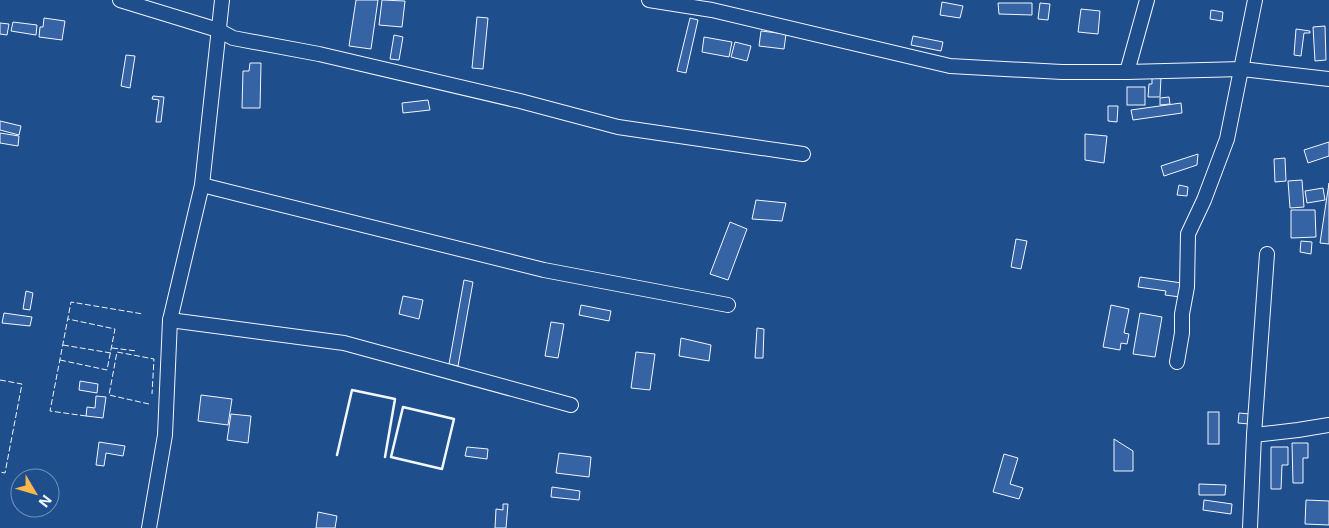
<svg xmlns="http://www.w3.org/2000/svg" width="1329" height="528" font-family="Inter,sans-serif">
	<rect width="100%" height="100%" fill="#1f4e8c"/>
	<!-- building -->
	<g fill="#3563a3" stroke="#f2f6ff">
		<polygon points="356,0 378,0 371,49 349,46"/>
		<polygon points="382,0 405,1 402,27 379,25"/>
		<polygon points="942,2 963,6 960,18 940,15"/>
		<polygon points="998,3 1032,3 1032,15 999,14"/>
		<polygon points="1040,3 1050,4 1048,20 1038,19"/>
		<polygon points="1081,9 1100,11 1098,34 1078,32"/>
		<polygon points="1211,10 1223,12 1222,21 1210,19"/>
		<polygon points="477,17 488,18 483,69 472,68"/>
		<polygon points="44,18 65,21 62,40 39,37 40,27 43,27"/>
		<polygon points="690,18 698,20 686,73 677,71"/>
		<polygon points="13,22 37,25 36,35 11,31"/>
		<polygon points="0,23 9,24 7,35 0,34"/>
		<polygon points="1325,26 1326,60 1315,61 1313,27"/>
		<polygon points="1296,29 1310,31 1310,33 1304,33 1301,56 1294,55"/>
		<polygon points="761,31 786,34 784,49 759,46"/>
		<polygon points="394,35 403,37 399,60 390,59"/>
		<polygon points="913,36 943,42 941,51 911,45"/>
		<polygon points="704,37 732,42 729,57 702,52"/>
		<polygon points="735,42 751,46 747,61 731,57"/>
		<polygon points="126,55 135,56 130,88 121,86"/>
		<polygon points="250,63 261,63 260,108 242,108 243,71 249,71"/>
		<polygon points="1152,77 1161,77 1160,97 1148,97 1149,84 1152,84"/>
		<rect x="1127" y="87" width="18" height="18"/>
		<polygon points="153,96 164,97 161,122 156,122 159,100 152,99"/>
		<polygon points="1169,97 1170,104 1160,105 1160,98"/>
		<polygon points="428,100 430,110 403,113 402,103"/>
		<polygon points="1181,103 1182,113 1133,120 1131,110"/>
		<polygon points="1108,106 1118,106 1117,122 1108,121"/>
		<polygon points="0,121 21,126 19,135 0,130"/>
		<polygon points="0,133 19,136 18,146 0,143"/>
		<polygon points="1085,134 1107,136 1104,163 1085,160"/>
		<polygon points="1329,142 1329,156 1308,163 1304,150"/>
		<polygon points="1198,154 1197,165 1164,176 1161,166"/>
		<polygon points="1285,158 1286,181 1275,182 1274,159"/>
		<polygon points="1302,180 1304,207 1290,208 1288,181"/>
		<polygon points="1329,183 1329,244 1320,243"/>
		<polygon points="1179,185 1188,187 1187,196 1177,195"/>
		<polygon points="1323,188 1325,200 1307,203 1305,191"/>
		<polygon points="756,200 786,203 782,221 752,219"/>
		<polygon points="1291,210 1315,210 1316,237 1291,238"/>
		<polygon points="730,222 747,229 728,280 710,274"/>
		<polygon points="1016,239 1027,241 1021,269 1011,267"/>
		<polygon points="1301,241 1312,242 1311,254 1300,252"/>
		<polygon points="1140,277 1182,283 1180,297 1165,295 1166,291 1138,287"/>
		<polygon points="464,280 473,282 458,366 449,364"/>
		<polygon points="26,291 33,293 30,310 23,309"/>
		<polygon points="403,296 423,300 419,319 399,314"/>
		<polygon points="581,305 611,311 609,321 579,315"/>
		<polygon points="1111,305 1129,309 1124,333 1129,334 1127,344 1121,343 1120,350 1103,347"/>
		<polygon points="4,313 32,317 30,326 2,323"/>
		<polygon points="1140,313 1162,317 1155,357 1133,354"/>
		<polygon points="551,322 564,324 558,358 545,356"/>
		<polygon points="757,328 764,329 763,358 755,358"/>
		<polygon points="681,338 711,345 709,361 679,356"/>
		<polygon points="636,352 655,354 650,390 631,388"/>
		<polygon points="80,381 98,384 97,393 79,390"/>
		<polygon points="201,395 232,399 228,425 198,421"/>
		<polygon points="96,396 106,397 103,418 86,416 87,407 95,408"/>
		<rect x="1208" y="412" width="11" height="32"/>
		<polygon points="1239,413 1250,414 1249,424 1238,423"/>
		<polygon points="231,414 251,416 248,443 227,440"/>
		<polygon points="1114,439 1133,451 1133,471 1114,471"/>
		<polygon points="99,442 125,446 123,456 106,453 104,466 96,465"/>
		<polygon points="1292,443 1308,443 1308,458 1303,458 1303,483 1293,483"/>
		<polygon points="467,447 488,449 487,459 465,456"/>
		<polygon points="1271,447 1288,447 1288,465 1282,465 1281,489 1271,489"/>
		<polygon points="559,453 591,457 589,477 556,473"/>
		<polygon points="1004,454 1018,458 1010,484 1023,488 1019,499 993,492"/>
		<polygon points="1199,484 1226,485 1225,495 1199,495"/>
		<polygon points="552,487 580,491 579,500 551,497"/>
		<polygon points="1204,500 1232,504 1231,514 1203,510"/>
		<polygon points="1306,500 1329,501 1329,525 1305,524"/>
		<polygon points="503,504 508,504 506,528 495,528 496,509 503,510"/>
		<polygon points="318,512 337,516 335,528 316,528"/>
	</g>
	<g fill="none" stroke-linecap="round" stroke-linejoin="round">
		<!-- street casing -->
		<g stroke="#f2f6ff" stroke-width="16">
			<g id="street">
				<polyline points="120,0 218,30 233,38 319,54 520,101 618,127 803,154"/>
				<polyline points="649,0 712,10 950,66 1062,72 1127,72 1242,69 1329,79"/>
				<polyline points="1127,72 1147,0"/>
				<polyline points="202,185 544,270 728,305"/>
				<polyline points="170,320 344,343 571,405"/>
				<polyline points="1177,362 1182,333 1182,314 1187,287 1188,234 1204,200 1227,139 1255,0"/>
				<polyline points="1254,435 1298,430 1329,425"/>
				<polyline points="149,528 165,435 170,320 202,185 222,0"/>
				<polyline points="1250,528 1254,435 1267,254"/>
			</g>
		</g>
		<!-- street -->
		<use href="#street" stroke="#1f4e8c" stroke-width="14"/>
		<!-- fence -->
		<g stroke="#f2f6ff" stroke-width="1" stroke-dasharray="6 2.5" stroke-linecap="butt">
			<polyline points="63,345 111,353"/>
			<polyline points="112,348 137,351"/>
			<polyline points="60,360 107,370 115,329 68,319"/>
			<polyline points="0,380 22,384 5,473 0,472"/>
			<polyline points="149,404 109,395 117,352 154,359 152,394"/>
			<polyline points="86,416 50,411 71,302 143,314"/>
		</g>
		<!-- wall -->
		<g stroke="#f2f6ff" stroke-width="2.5">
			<polygon points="403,407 454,419 442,469 391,457"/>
			<polyline points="337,455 352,390 395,399 385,457"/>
		</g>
	</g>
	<!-- north arrow -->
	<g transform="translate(35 493) rotate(128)"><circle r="24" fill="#1f4e8c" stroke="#7391ba"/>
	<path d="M0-4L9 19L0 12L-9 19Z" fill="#ffb74d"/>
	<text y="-8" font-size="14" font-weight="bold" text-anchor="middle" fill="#f2f6ff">N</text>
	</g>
</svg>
